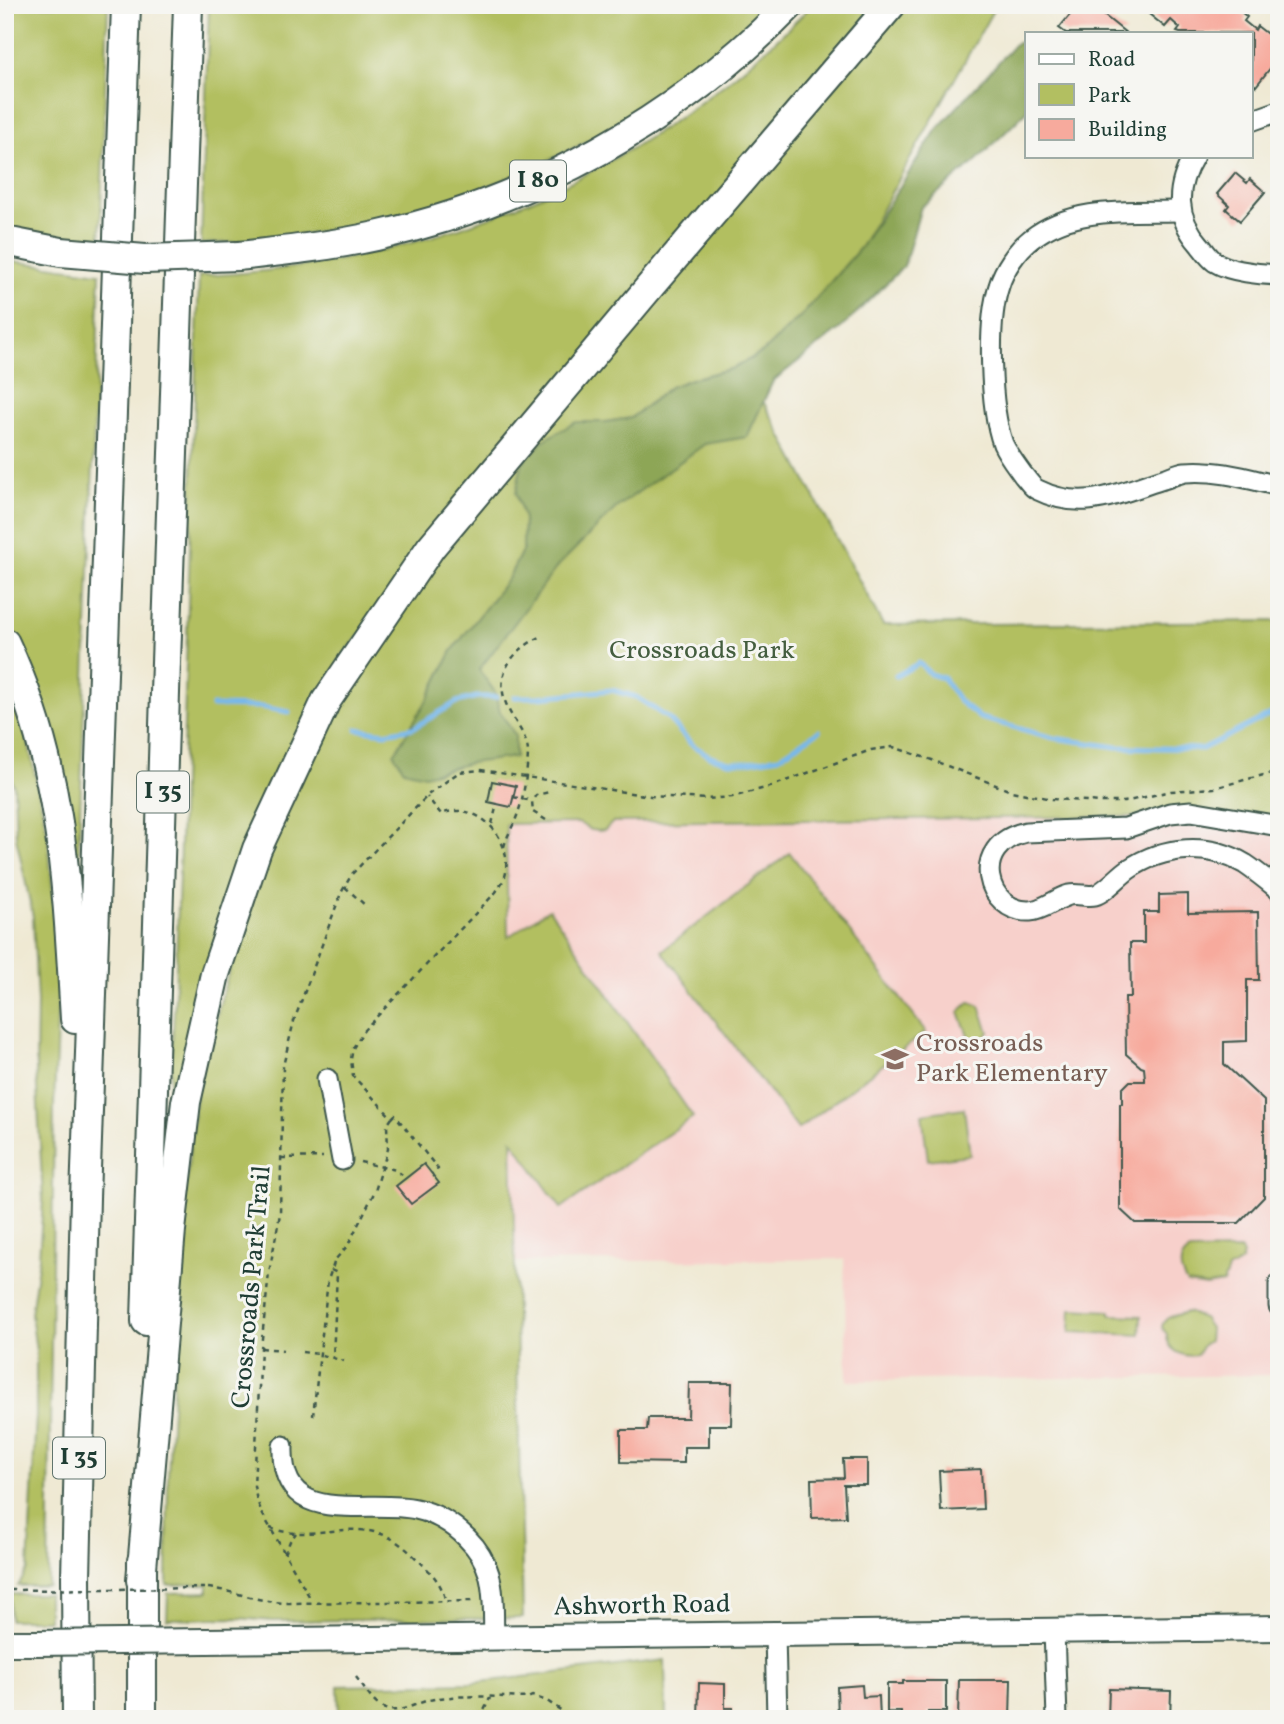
<svg xmlns="http://www.w3.org/2000/svg" width="1284" height="1724" font-family="Vollkorn,serif">
	<rect width="100%" height="100%" fill="#f6f6f2"/>
	<filter id="ink" filterUnits="userSpaceOnUse"><feTurbulence type="fractalNoise" baseFrequency=".0143" numOctaves="2"/><feDisplacementMap in="SourceGraphic" scale="14" xChannelSelector="R" yChannelSelector="G"/><feConvolveMatrix kernelMatrix="1 2 1 2 8 2 1 2 1" color-interpolation-filters="sRGB"/></filter>
	<filter id="wash" filterUnits="userSpaceOnUse"><feTurbulence type="fractalNoise" baseFrequency=".00686" numOctaves="4" result="noise"/><feDisplacementMap in="SourceGraphic" scale="28" xChannelSelector="R" yChannelSelector="G"/><feGaussianBlur stdDeviation="1.57" result="paint"/><feColorMatrix in="noise" values="0 0 0 0 0 0 0 0 0 0 0 0 0 0 0 0 0 1.4 0 .05"/><feComposite in="paint" operator="in"/></filter>
	<g filter="url(#wash)">
		<rect width="100%" height="100%" fill="#efe9d3"/>
		<!-- built -->
		<polygon fill="#f7d0cb" points="1279,815 1279,1375 847,1381 844,1259 515,1262 506,824"/>
		<!-- green -->
		<g fill="#b2bf61" stroke="#687e4a" stroke-width="2">
			<polygon points="108,5 100,241 5,228 5,6"/>
			<path d="M209 5H769C741 33 711 56 679 80 648 102 616 126 582 144 464 206 333 239 201 244Z"/>
			<path d="M812 5H878L340 659 178 1088H170L175 995 199 276C433 266 649 173 812 5Z"/>
			<polygon points="903,5 996,5 861,247 804,313 763,352 734,368 691,379 670,387 631,418 605,422 576,422 517,493 524,519 523,549 508,579 452,651 429,697 475,651 639,470 754,384 883,625 1279,621 1279,815 613,822 605,830 599,831 591,830 579,823 506,824 508,937 549,909 693,1117 561,1208 512,1140 523,1618 273,1621 238,1618 167,1619 168,1593 208,1592 208,1584 167,1585 168,1476 176,1339 170,1338 196,1091 248,901 323,728 403,601"/>
			<polygon points="5,260 100,273 77,895 20,655 5,620"/>
			<polygon points="5,669 23,718 48,836 59,967 54,1107 48,1586 18,1586 28,1569 36,1416 36,1351 31,1314 39,1258 43,1200 36,1068 37,1002 33,917 16,837 14,786 5,764"/>
			<polygon points="790,853 926,1032 798,1129 662,951"/>
			<polygon points="970,1002 980,1006 989,1032 981,1042 970,1040 959,1012"/>
			<polygon points="964,1108 970,1155 928,1160 922,1114"/>
			<path d="M1241 1250 1243 1255 1241 1262 1228 1270 1223 1283 1206 1286 1187 1283C1179 1272 1177 1258 1190 1251Z"/>
			<polygon points="1071,1309 1110,1311 1110,1315 1141,1316 1140,1335 1070,1332"/>
			<path d="M1187 1312 1203 1318 1210 1328 1209 1341 1203 1345 1197 1355C1183 1358 1166 1350 1167 1334L1162 1328C1163 1315 1177 1316 1187 1312Z"/>
			<rect x="10" y="1594" width="38" height="26"/>
			<polygon points="665,1660 666,1719 519,1719 518,1717 488,1716 487,1719 465,1719 465,1716 339,1716 338,1686 473,1683"/>
		</g>
		<!-- forest -->
		<polygon fill="#8da657" stroke="#567246" stroke-width="2" points="1017,42 1027,44 1027,111 975,162 921,207 904,266 842,327 773,381 747,437 705,444 616,508 557,567 479,670 495,692 500,712 515,735 515,757 470,763 425,775 404,770 394,754 429,697 452,651 508,579 523,549 524,519 516,493 522,463 544,440 576,422 605,422 631,418 670,387 691,379 734,368 763,352 804,313 861,247 937,129"/>
		<g fill="none" stroke-linecap="round" stroke-linejoin="round">
			<!-- stream -->
			<g stroke="#77b8eb" stroke-width="5">
				<polyline points="896,676 919,663 930,674 943,678 959,701 980,718 1054,738 1117,747 1202,749 1279,710"/>
				<polyline points="515,697 538,697 612,690 636,697 668,718 691,744 710,756 729,762 748,762 779,757 819,731"/>
				<polyline points="212,706 261,707 289,712"/>
				<polyline points="357,729 385,733 413,728 457,702 477,697 496,697"/>
			</g>
		</g>
		<g id="blocks">
			<!-- building -->
			<g fill="#f7aa9d">
				<polygon points="1078,5 1091,5 1126,33 1066,33 1059,28"/>
				<polygon points="1138,5 1233,5 1247,17 1244,21 1255,30 1257,26 1279,43 1279,57 1256,86 1251,82 1251,33 1180,33 1177,32 1180,28 1171,20 1165,27"/>
				<polygon points="1235,173 1247,183 1250,179 1265,192 1240,221 1226,209 1229,205 1217,194"/>
				<polygon points="492,781 516,786 511,807 488,802"/>
				<polygon points="1188,894 1188,913 1258,912 1259,980 1247,980 1247,1041 1224,1042 1224,1064 1264,1101 1264,1197 1239,1223 1135,1223 1120,1209 1120,1104 1122,1104 1122,1089 1130,1081 1145,1081 1145,1078 1144,1068 1141,1067 1126,1054 1125,997 1131,997 1130,943 1144,943 1144,912 1159,912 1159,895"/>
				<polygon points="424,1164 439,1183 411,1204 396,1186"/>
				<polygon points="689,1383 732,1383 731,1425 709,1425 709,1447 684,1447 684,1463 621,1462 621,1430 647,1430 648,1418 688,1418"/>
				<polygon points="843,1459 867,1459 867,1485 844,1485 846,1517 812,1518 811,1479 844,1478"/>
				<polygon points="981,1469 983,1509 941,1511 939,1471"/>
				<polygon points="959,1680 1011,1680 1010,1719 958,1719"/>
				<polygon points="903,1681 946,1681 946,1712 928,1712 928,1719 901,1719 901,1712 887,1712 887,1684 903,1684"/>
				<polygon points="699,1683 725,1684 725,1708 733,1708 733,1719 698,1719"/>
				<polygon points="862,1685 863,1697 879,1696 880,1719 838,1719 837,1687"/>
				<polygon points="1109,1689 1171,1691 1170,1719 1108,1719"/>
			</g>
		</g>
	</g>
	<g filter="url(#ink)">
		<use href="#blocks" fill-opacity="0" stroke="#3e574c" stroke-width="2"/>
		<g fill="none" stroke-linecap="round" stroke-linejoin="round">
			<!-- minor casing -->
			<g stroke="#3e574c" stroke-width="23">
				<g id="minor">
					<polyline points="1251,121 1279,111"/>
					<path d="M1194 156C1175 188 1175 217 1200 245 1204 250 1209 258 1215 262 1231 272 1260 274 1279 275"/>
					<path d="M1179 211C1130 212 1072 206 1031 239 1017 250 1004 269 999 286 987 322 990 408 1003 444 1008 455 1016 465 1023 475 1028 480 1031 487 1038 490 1082 512 1116 494 1160 480 1168 478 1177 473 1185 472 1216 469 1249 479 1279 486"/>
					<path d="M1279 826 1191 811 1170 813 1126 828 1026 832C967 845 987 913 1030 911 1044 910 1055 899 1069 895 1077 893 1087 897 1095 895 1104 893 1120 875 1129 869 1163 846 1209 842 1245 864 1257 872 1268 881 1279 890"/>
					<polyline points="327,1079 342,1160"/>
					<polyline points="1279,1284 1279,1306"/>
					<path d="M283 1446C280 1530 363 1498 416 1509 435 1513 453 1524 467 1538 477 1548 485 1560 489 1574 495 1595 493 1618 494 1639"/>
					<polyline points="1054,1630 1057,1719"/>
					<polyline points="775,1633 777,1719"/>
				</g>
			</g>
			<!-- major casing -->
			<g stroke="#3e574c" stroke-width="28">
				<g id="major">
					<polyline points="206,1641 1279,1628"/>
					<polyline points="5,1643 36,1643"/>
				</g>
			</g>
			<!-- highway casing -->
			<g stroke="#3e574c" stroke-width="32">
				<g id="highway">
					<polyline points="5,241 61,252"/>
					<path d="M239 256C284 251 331 246 376 236 531 202 679 119 790 5"/>
					<path d="M5 643C63 766 67 886 75 1019"/>
					<path d="M146 1321C161 882 170 444 188 5"/>
					<polyline points="142,1561 142,1719"/>
					<polyline points="141,1580 171,1230 186,1102 215,974 257,849 326,701 431,547 652,284 891,5"/>
					<polyline points="77,1719 76,1577 85,1198 126,5"/>
				</g>
			</g>
			<!-- path -->
			<g stroke="#3e574c" stroke-width="2.5" stroke-dasharray="5 5" stroke-linecap="butt">
				<polyline points="513,797 532,801"/>
				<polyline points="546,820 533,812 532,801 536,795 550,792"/>
				<polyline points="492,824 497,804"/>
				<path d="M504 847C507 835 514 825 518 813 524 796 527 772 528 754 528 734 514 724 507 706 493 674 513 650 540 637"/>
				<polyline points="345,887 366,906"/>
				<polyline points="392,1118 395,1115 438,1169 432,1174"/>
				<polyline points="281,1158 323,1157"/>
				<polyline points="360,1162 396,1170 406,1178"/>
				<polyline points="331,1270 337,1273 333,1358"/>
				<polyline points="261,1348 283,1350"/>
				<polyline points="302,1352 318,1354 344,1361"/>
				<path d="M313 1416 328 1280 335 1260 348 1245 375 1191 388 1149 387 1125 392 1118 353 1076 351 1059 353 1048 364 1030 496 892C500 885 505 880 506 872 511 836 477 800 441 814L427 797"/>
				<path d="M270 1528C305 1541 343 1523 378 1533 392 1536 408 1550 418 1560 431 1572 441 1582 445 1599"/>
				<polyline points="285,1554 290,1541 296,1533"/>
				<path d="M208 1588C235 1591 259 1602 286 1603L476 1601"/>
				<polyline points="5,1590 10,1590"/>
				<polyline points="309,1596 263,1515 257,1501 254,1486 261,1348 269,1273 280,1214 283,1066 294,1021 341,893 352,874 429,794 459,772 480,770 651,796 706,799 732,797 769,787 871,750 893,747 932,760 1011,791 1052,799 1103,802 1124,802 1171,791 1214,788 1279,771"/>
				<path d="M356 1677C363 1686 371 1701 381 1707 396 1716 414 1704 429 1700 453 1694 502 1697 528 1698L532 1696 547 1701 574 1719"/>
				<polyline points="480,1719 490,1698"/>
			</g>
			<!-- minor -->
			<use href="#minor" stroke="#fff" stroke-width="19"/>
			<!-- major -->
			<use href="#major" stroke="#fff" stroke-width="24"/>
			<!-- highway -->
			<use href="#highway" stroke="#fff" stroke-width="28"/>
			<!-- major-bridge casing -->
			<g stroke="#3e574c" stroke-width="28" stroke-linecap="butt">
				<polyline id="major-bridge" points="36,1643 206,1641"/>
			</g>
			<!-- highway-bridge casing -->
			<g stroke="#3e574c" stroke-width="32" stroke-linecap="butt">
				<polyline id="highway-bridge" points="61,252 145,259 239,256"/>
			</g>
			<!-- path-bridge -->
			<polyline stroke="#3e574c" stroke-width="2.5" stroke-dasharray="5 5" stroke-linecap="butt" points="10,1590 208,1588"/>
			<!-- major-bridge -->
			<use href="#major-bridge" stroke="#fff" stroke-width="24"/>
			<!-- highway-bridge -->
			<use href="#highway-bridge" stroke="#fff" stroke-width="28"/>
		</g>
	</g>
	<!-- icons -->
	<defs>
		<g id="school-bare" transform="scale(2.1)"><path d="M0-5L7-2L0 1L-7-2ZM-4 1L0 2.5L4 1V4Q0 6-4 4Z" fill="#8d6e63" stroke="#f6f6f2" stroke-width="2.5" paint-order="stroke"/></g>
	</defs>
	<g fill-rule="evenodd">
		<use href="#school-bare" x="895" y="1059"/>
	</g>
	<g text-anchor="middle" dominant-baseline="central" stroke-width="6" stroke-linejoin="round" paint-order="stroke">
		<!-- shield labels -->
		<g fill="#f6f6f2" stroke="#60746d" stroke-width="2">
			<rect x="510" y="160.5" width="56" height="41" rx="5"/>
			<rect x="137" y="771.5" width="52" height="41" rx="5"/>
			<rect x="53" y="1437.5" width="52" height="41" rx="5"/>
		</g>
		<g font-size="24" font-weight="bold" fill="#1f3d34">
			<text x="538" y="181">I 80</text>
			<text x="163" y="792">I 35</text>
			<text x="79" y="1458">I 35</text>
		</g>
		<!-- park labels -->
		<g font-size="26" fill="#445e3f" stroke="#f6f6f2">
			<text x="702" y="651">Crossroads Park</text>
		</g>
		<!-- education labels -->
		<g font-size="26" fill="#785e54" stroke="#f6f6f2" text-anchor="start">
			<text x="916" y="1044">Crossroads<tspan x="916" dy="30">Park Elementary</tspan></text>
		</g>
		<!-- street labels -->
		<g font-size="26" fill="#1f3d34" stroke="#f6f6f2">
			<text transform="translate(252 1287) rotate(-85)">Crossroads Park Trail</text>
			<text transform="translate(642 1606) rotate(-1)">Ashworth Road</text>
		</g>
	</g>
	<!-- margin -->
	<rect width="1284" height="1724" fill="none" stroke="#f6f6f2" stroke-width="28"/>
	<!-- legend -->
	<rect x="1025" y="32" width="228" height="126" fill="#f6f6f2" stroke="#a0aca6" stroke-width="2"/>
	<rect x="1039" y="54" width="35" height="10" fill="#ffffff" stroke="#a0aca6" stroke-width="2"/>
	<text x="1088" y="66" font-size="21" fill="#1f3d34">Road</text>
	<rect x="1039" y="84" width="35" height="21" fill="#b2bf61" stroke="#a0aca6" stroke-width="2"/>
	<text x="1088" y="102" font-size="21" fill="#1f3d34">Park</text>
	<rect x="1039" y="119" width="35" height="21" fill="#f7aa9d" stroke="#a0aca6" stroke-width="2"/>
	<text x="1088" y="136" font-size="21" fill="#1f3d34">Building</text>
</svg>
